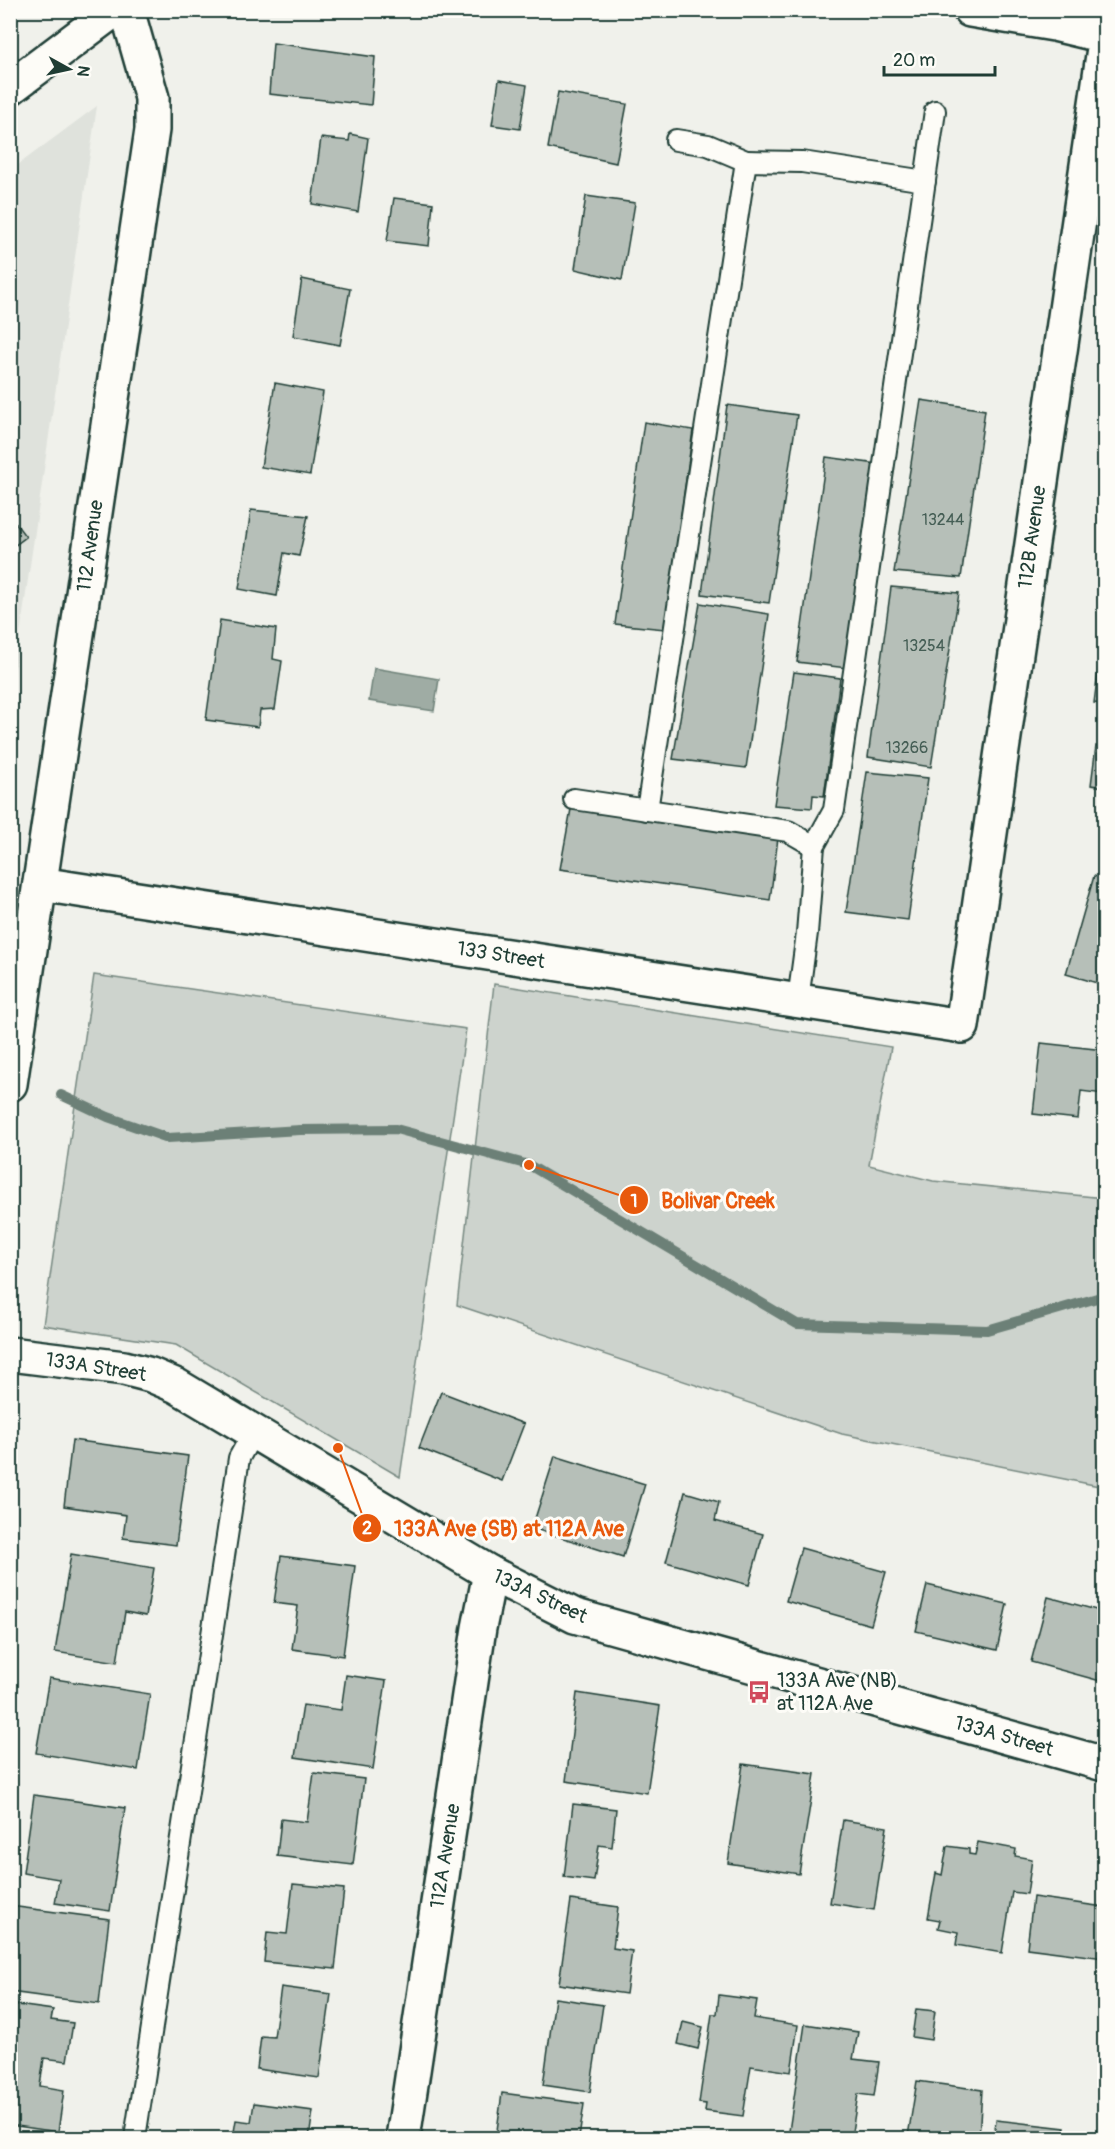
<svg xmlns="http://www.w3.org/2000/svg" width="1115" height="2149" font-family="Pangolin,sans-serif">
	<rect width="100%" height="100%" fill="#f0f1eb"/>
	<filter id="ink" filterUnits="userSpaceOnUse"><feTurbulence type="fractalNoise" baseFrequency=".0167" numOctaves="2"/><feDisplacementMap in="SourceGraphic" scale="12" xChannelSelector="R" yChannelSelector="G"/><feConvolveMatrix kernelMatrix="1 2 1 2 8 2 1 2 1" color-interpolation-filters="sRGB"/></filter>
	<g filter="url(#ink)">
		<!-- built -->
		<polygon fill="#dfe2dc" points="97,106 11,696 11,170"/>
		<!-- green -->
		<g fill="#cdd3cd" stroke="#768880" stroke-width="1.5">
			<polygon points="94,975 466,1029 400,1477 176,1345 43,1325"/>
			<polygon points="494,984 891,1047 869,1165 933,1181 1104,1198 1104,1487 842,1434 457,1305"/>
		</g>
		<!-- water -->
		<polygon fill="#9faca4" stroke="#6c8077" stroke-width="1.5" points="374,668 439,679 434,711 369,701"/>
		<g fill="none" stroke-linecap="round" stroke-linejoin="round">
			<!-- stream -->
			<polyline stroke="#6c8077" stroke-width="10" points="61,1095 108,1117 168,1138 300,1130 396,1129 529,1165 797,1324 987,1330 1104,1296"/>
		</g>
		<!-- building -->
		<g fill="#b6bfb8" stroke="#1f3d34" stroke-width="1.5">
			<polygon points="273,43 375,57 371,105 269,94"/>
			<polygon points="499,80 527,85 520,129 492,125"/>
			<polygon points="558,92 627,104 616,163 548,148"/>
			<polygon points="350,134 368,138 358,212 312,204 321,138 349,141"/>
			<polygon points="586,196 635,203 622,280 575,269"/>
			<polygon points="394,198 433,203 429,246 387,241"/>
			<polygon points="302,279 350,289 340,345 293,336"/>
			<polygon points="275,383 323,392 310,475 261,467"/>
			<polygon points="921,400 985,410 961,578 894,572"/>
			<polygon points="727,405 797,415 769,603 702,594"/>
			<polygon points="644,422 693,430 665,629 615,624"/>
			<polygon points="826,457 877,464 847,668 797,662"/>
			<polygon points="251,510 308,516 299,556 284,553 277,596 239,589"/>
			<polygon points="10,516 26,537 10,549"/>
			<polygon points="891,587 959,593 931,767 868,757"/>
			<polygon points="700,603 769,614 746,768 673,759"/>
			<polygon points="220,620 276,629 273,659 282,661 275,709 260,710 258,727 206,720"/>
			<polygon points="1104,625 1104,704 1094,703"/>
			<polygon points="794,672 840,678 824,796 813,795 812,808 774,805"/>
			<polygon points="1096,746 1104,748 1104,787 1091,785"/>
			<polygon points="867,772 928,778 908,920 846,912"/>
			<polygon points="571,809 778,838 770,900 560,869"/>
			<polygon points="1094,876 1104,879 1104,985 1066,974"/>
			<polygon points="1041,1043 1104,1050 1104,1094 1081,1091 1078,1119 1033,1114"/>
			<polygon points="441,1392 524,1424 502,1481 419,1448"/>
			<polygon points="72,1440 188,1456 176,1545 123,1538 126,1515 64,1506"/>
			<polygon points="555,1456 645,1484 623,1557 532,1528"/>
			<polygon points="685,1492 719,1502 715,1521 763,1534 749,1585 666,1562"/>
			<polygon points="801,1548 886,1572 871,1625 786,1601"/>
			<polygon points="71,1554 154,1568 146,1616 125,1612 117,1662 55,1652"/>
			<polygon points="281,1556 355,1566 343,1656 292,1649 298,1606 274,1603"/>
			<polygon points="927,1585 1007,1604 997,1650 916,1631"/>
			<polygon points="1048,1597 1104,1612 1104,1682 1031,1662"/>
			<polygon points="346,1675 386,1681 373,1769 295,1757 303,1705 341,1710"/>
			<polygon points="49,1678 150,1694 138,1770 36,1753"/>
			<polygon points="577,1693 660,1706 647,1793 566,1781"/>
			<polygon points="743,1764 815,1774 799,1874 728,1863"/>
			<polygon points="314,1773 364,1779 353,1865 277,1856 281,1819 307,1822"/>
			<polygon points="34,1795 125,1808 110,1911 55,1903 59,1879 23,1873"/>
			<polygon points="573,1804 616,1809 612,1847 599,1845 594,1881 564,1877"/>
			<polygon points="843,1820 887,1827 874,1910 830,1903"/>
			<polygon points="978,1842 1016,1849 1015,1856 1032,1859 1027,1894 1012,1892 1002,1953 956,1945 958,1932 938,1928 940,1920 928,1918 936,1873 942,1875 947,1846 969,1849 969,1854 975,1855"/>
			<polygon points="293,1884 344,1889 335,1969 264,1962 267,1932 287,1934"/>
			<polygon points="1033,1897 1104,1907 1104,1958 1027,1948"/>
			<polygon points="571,1900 618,1907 613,1948 632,1951 626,1994 559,1984"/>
			<polygon points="10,1906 109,1919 99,2004 10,1992"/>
			<polygon points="281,1987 331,1994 319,2078 257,2069 261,2036 274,2037"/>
			<polygon points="719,1995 757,2000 754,2018 798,2025 791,2072 751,2066 743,2116 705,2111 706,2104 699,2103 712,2014 717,2014"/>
			<polygon points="555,1998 603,2005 590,2092 543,2085"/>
			<polygon points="10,2004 53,2010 51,2020 73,2023 67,2061 44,2058 40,2086 64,2090 58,2132 10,2125"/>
			<polygon points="916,2009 935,2011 931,2040 912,2037"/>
			<polygon points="683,2022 703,2027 698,2049 678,2044"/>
			<polygon points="805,2024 858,2032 853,2059 879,2062 874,2096 858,2094 851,2138 788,2138"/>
			<polygon points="917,2081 982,2090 979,2138 924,2138 908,2136"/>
			<polygon points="502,2093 584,2104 579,2138 496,2138"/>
			<polygon points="254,2103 313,2111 309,2138 233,2138 236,2120 251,2122"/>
			<polygon points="996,2120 1065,2128 1063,2138 994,2138"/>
		</g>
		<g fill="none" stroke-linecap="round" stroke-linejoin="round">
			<!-- lane casing -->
			<g stroke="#1f3d34" stroke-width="24">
				<g id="lane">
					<polyline points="676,140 708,145 746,161"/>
					<polyline points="574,799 788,831 814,846"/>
					<polyline points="647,810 746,161 802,162 925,181"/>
					<polyline points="798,1000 807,933 814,846 834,810 935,111"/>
					<polyline points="135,2138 239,1458 254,1431"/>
				</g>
			</g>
			<!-- street casing -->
			<g stroke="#1f3d34" stroke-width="38">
				<g id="street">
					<polyline points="40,884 962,1026 1104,48"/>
					<polyline points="10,1354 124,1368 151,1375 177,1386 490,1573 575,1616 1104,1764"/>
					<polyline points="403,2138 479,1628 490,1573"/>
				</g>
			</g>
			<!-- secondary casing -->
			<g stroke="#1f3d34" stroke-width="38">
				<g id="secondary">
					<polyline points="970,10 1054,24 1104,36"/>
					<polyline points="10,1084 152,130 152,98 127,10"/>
				</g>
			</g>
			<!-- primary casing -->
			<g stroke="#1f3d34" stroke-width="38">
				<polyline id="primary" points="10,88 114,10"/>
			</g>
			<!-- lane -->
			<use href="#lane" stroke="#fdfcf7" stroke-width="20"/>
			<!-- street -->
			<use href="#street" stroke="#fdfcf7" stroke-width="33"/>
			<!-- secondary -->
			<use href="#secondary" stroke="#fdfcf7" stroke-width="33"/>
			<!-- primary -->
			<use href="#primary" stroke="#fdfcf7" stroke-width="33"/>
		</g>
	</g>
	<!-- icons -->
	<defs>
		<g id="bus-bare" transform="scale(1.8)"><path d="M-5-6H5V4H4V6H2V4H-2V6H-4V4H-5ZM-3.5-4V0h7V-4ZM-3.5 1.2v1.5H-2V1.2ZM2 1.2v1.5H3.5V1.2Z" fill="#d1495b" stroke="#fdfcf7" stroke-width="2.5" paint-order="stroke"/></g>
	</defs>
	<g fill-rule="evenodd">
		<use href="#bus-bare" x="759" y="1692"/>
	</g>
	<g text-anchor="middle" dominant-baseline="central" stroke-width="6" stroke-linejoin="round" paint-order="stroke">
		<!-- number labels -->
		<g font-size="16" fill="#455e55">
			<text x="943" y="520">13244</text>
			<text x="924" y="646">13254</text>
			<text x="907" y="748">13266</text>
		</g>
		<!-- street labels -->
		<g font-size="20" fill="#1f3d34" stroke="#fdfcf7">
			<text transform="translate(1032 537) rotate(-82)">112B Avenue</text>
			<text transform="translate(90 546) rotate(-82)">112 Avenue</text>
			<text transform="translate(501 955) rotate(9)">133 Street</text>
			<text transform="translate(96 1367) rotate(9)">133A Street</text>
			<text transform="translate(540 1596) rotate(25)">133A Street</text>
			<text transform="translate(1004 1736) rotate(16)">133A Street</text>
			<text transform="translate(445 1856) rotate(-81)">112A Avenue</text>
		</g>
		<!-- poi labels -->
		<g font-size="20" fill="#1f3d34" stroke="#fdfcf7" text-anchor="start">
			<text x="777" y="1680">133A Ave (NB)<tspan x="777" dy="23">at 112A Ave</tspan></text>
		</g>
	</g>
	<!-- callouts -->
	<path fill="none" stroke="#e8590c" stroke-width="2" d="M529 1165L634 1200M338 1448L367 1528"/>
	<g fill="#e8590c" stroke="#fdfcf7" stroke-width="2">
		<circle cx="529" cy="1165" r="6"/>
		<circle cx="338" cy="1448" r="6"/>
		<circle cx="634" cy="1200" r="15"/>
		<circle cx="367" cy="1528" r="15"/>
	</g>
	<g font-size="18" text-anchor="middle" font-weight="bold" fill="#fff">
		<text x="634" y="1207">1</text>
		<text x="367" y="1534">2</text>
	</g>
	<g font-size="21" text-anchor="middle" font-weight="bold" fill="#e8590c" stroke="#fdfcf7" stroke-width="6" stroke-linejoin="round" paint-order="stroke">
		<text x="718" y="1208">Bolivar Creek</text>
		<text x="509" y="1536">133A Ave (SB) at 112A Ave</text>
	</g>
	<!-- margin -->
	<rect width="1115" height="2149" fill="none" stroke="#fdfcf7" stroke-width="36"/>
	<rect x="18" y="18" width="1079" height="2113" fill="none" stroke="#1f3d34" stroke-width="2" filter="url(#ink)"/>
	<!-- north arrow -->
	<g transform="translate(69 69) rotate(98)" stroke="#fdfcf7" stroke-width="4.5" paint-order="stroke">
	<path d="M0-4.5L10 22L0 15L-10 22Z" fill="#1f3d34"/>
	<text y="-9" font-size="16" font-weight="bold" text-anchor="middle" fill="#1f3d34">N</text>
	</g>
	<!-- scale -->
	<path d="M884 66v9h111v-9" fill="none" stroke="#1f3d34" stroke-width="3"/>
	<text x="893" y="66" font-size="18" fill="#1f3d34" stroke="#fdfcf7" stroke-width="4.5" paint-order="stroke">20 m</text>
</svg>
